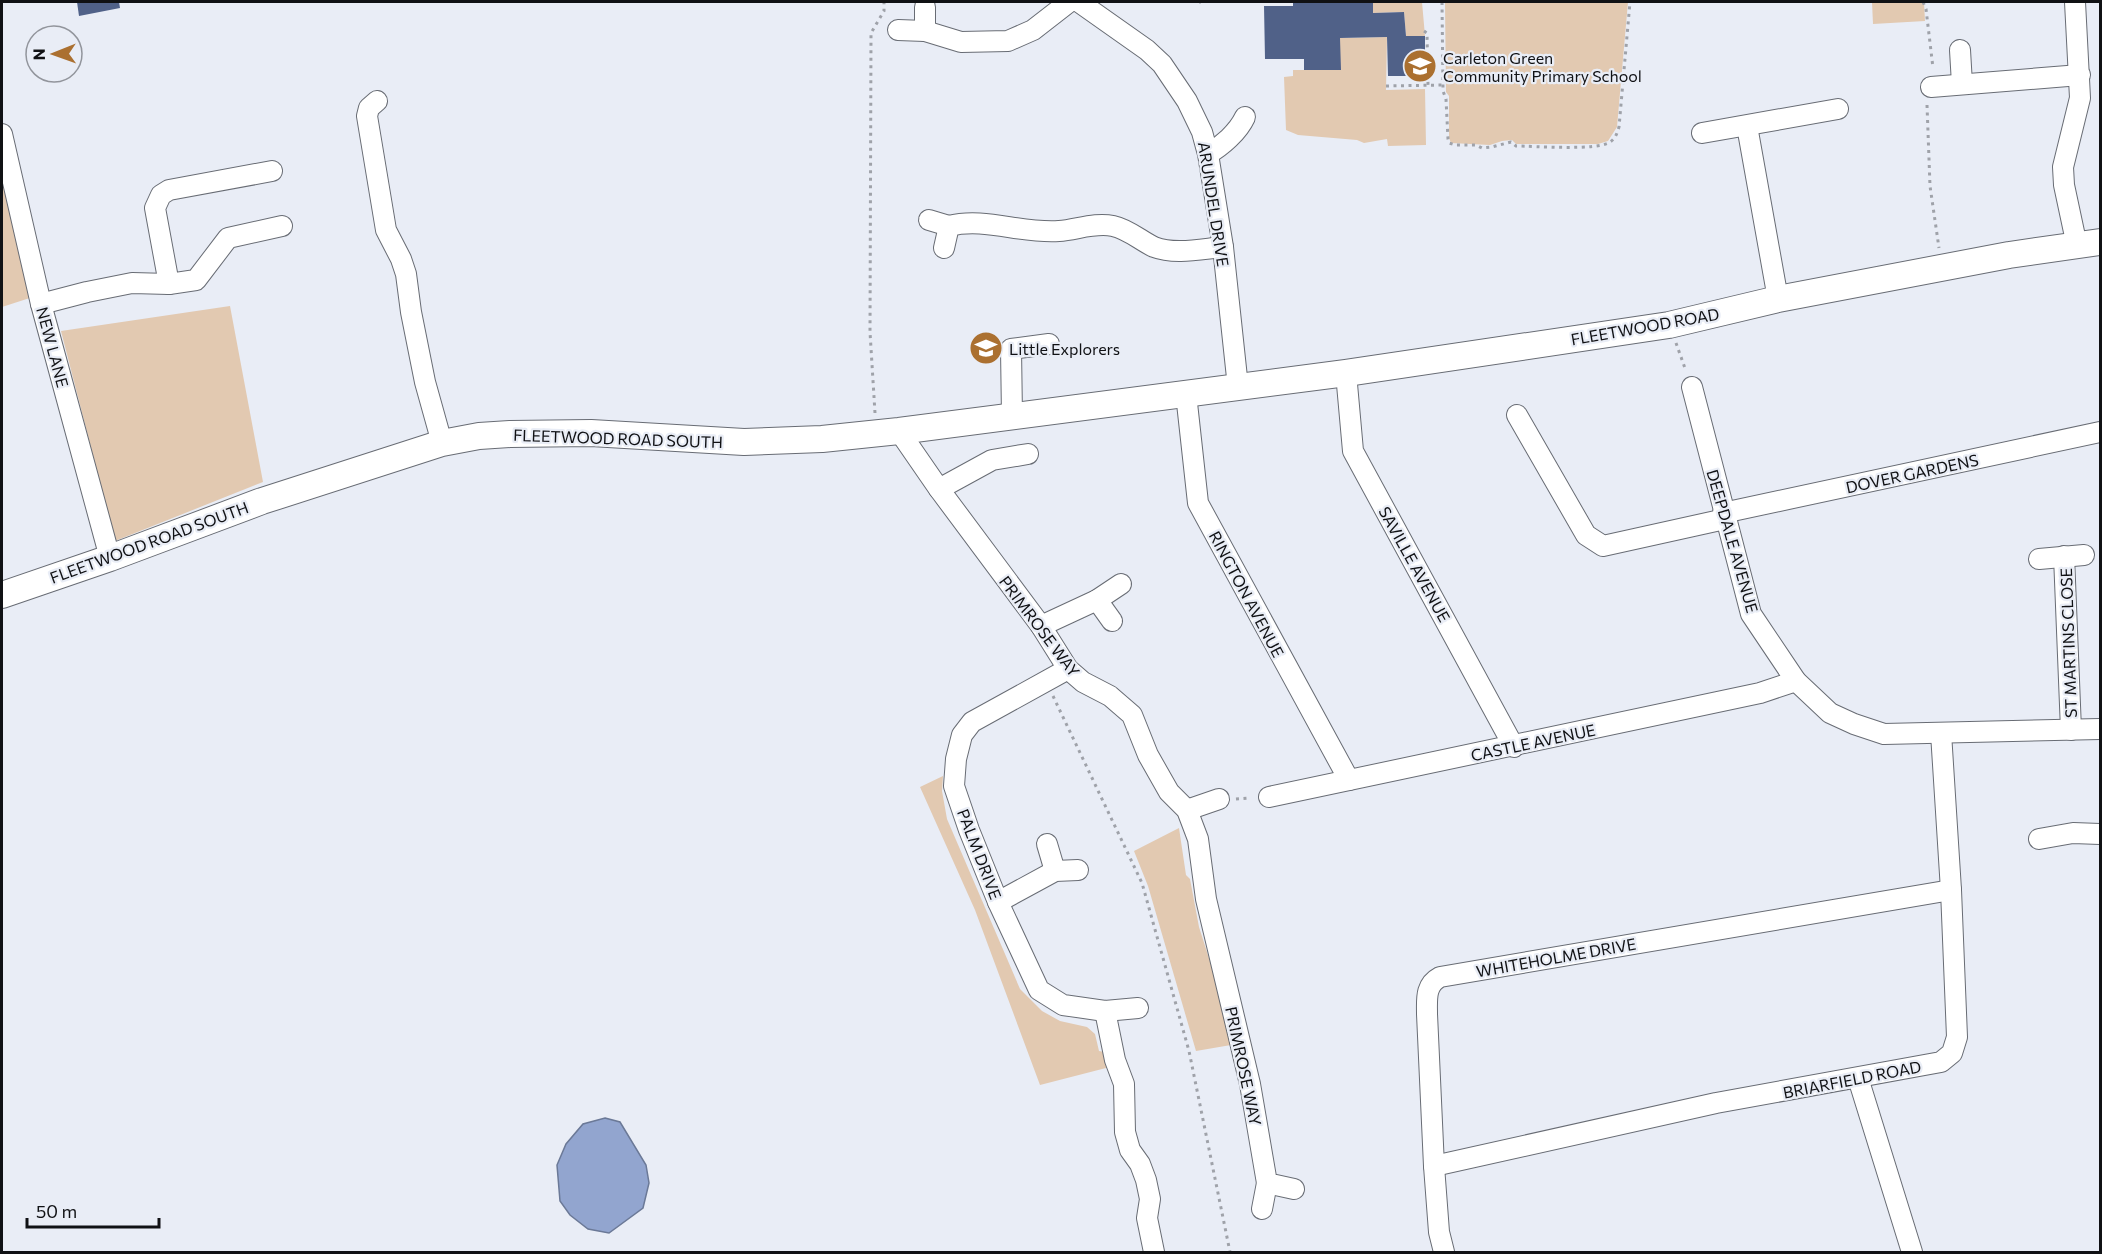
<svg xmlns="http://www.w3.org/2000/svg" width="2102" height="1254" font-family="Commissioner,sans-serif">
	<rect width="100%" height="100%" fill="#e9edf6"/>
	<!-- green -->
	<g fill="#e2c9b1">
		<polygon points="1373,2 1422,2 1425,36 1406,36 1404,12 1373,13"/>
		<polygon points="1445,2 1628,2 1617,127 1608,141 1598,144 1516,144 1512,140 1502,141 1490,145 1451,143 1449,138 1449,96 1446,92"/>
		<polygon points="1872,2 1924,2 1925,21 1873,24"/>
		<polygon points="1387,37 1386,90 1425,89 1426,145 1388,146 1387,139 1364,143 1357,140 1298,135 1286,130 1284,77 1293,76 1293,70 1340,70 1340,38"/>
		<polygon points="2,134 39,295 2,307"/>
		<polygon points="230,306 263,482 115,541 61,331"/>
		<polygon points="943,776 942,791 947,819 1020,989 1042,1011 1060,1021 1087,1027 1095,1034 1099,1051 1105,1052 1108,1064 1106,1068 1040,1085 975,910 920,787"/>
		<polygon points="1179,828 1186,875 1190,879 1199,927 1229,1021 1231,1045 1196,1051 1148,886 1134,851"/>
	</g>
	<!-- water -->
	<polygon fill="#92a5cf" stroke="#6b7997" stroke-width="1.5" points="605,1118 620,1122 646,1165 649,1183 643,1208 609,1233 588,1229 570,1215 560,1201 557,1165 566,1144 583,1124"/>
	<!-- building -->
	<g fill="#506188">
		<polygon points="77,2 119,2 120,8 79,16"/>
		<polygon points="1293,2 1373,2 1373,13 1404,12 1406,36 1425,36 1425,76 1388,76 1387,37 1340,38 1341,70 1304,70 1304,59 1265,59 1264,6 1293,6"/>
	</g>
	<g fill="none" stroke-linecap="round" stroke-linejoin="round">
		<!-- minor casing -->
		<g stroke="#686c74" stroke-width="22">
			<g id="minor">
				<polyline points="1079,2 1147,50 1162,64 1187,101 1202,132 1208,154 1223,247 1238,387"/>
				<polyline points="2075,2 2080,98 2063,167 2064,185 2077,246"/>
				<polyline points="925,7 925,31"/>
				<polyline points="898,30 925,31 961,42 1008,41 1033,30 1069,2"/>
				<polyline points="1960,50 1962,84"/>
				<polyline points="1931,87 2080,75"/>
				<polyline points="377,101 369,108 367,116 386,230 401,259 406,274 411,312 425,382 442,443"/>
				<polyline points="1747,126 1778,299"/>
				<polyline points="1702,133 1838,109"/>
				<polyline points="2,134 41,304 110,558"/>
				<path d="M1208 154C1222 146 1238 132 1245 117"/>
				<polyline points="929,220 949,226"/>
				<path d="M944 248 949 226C985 217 1022 234 1059 231 1076 230 1095 222 1113 226 1128 229 1141 241 1154 247 1175 255 1201 249 1223 247"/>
				<polyline points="169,284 155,208 161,195 169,190 272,171"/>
				<polyline points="41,304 87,292 132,283 169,284 196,280 228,238 282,226"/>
				<polyline points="1346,373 1353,451 1514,747"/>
				<polyline points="1692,387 1751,614 1796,681 1830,713 1854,724 1884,734 2100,729"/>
				<polyline points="1186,394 1198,503 1349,780"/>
				<polyline points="1517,415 1586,535 1603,546 1725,519"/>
				<polyline points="1012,416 1011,349 1049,344"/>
				<polyline points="899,431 939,489 1041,626 1068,669 1083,682 1110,696 1132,715 1148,755 1169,792 1187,810 1198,839 1206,899 1250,1084 1267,1183 1294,1189"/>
				<polyline points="939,489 992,460 1028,454"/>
				<polyline points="1723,513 2100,432"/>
				<polyline points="2064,556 2071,730"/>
				<polyline points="2039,559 2084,555"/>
				<polyline points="1097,600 1112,621"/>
				<polyline points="1041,626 1097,600 1121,584"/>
				<polyline points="1068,669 972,722 962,735 956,759 954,786 969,830 998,902 1039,990 1063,1005 1105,1011 1138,1008"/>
				<polyline points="1269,797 1760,693 1796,681"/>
				<polyline points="1187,810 1219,799"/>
				<polyline points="2039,839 2073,833 2100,834"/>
				<polyline points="1047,844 1055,871"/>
				<polyline points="998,902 1055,871 1078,870"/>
				<polyline points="1105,1011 1115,1060 1124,1084 1125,1132 1130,1150 1140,1164 1146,1180 1150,1199 1147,1218 1154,1252"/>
				<polyline points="1858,1078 1912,1252"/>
				<polyline points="1434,1166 1716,1103 1941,1062 1952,1053 1957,1037 1951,890 1941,733"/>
				<polyline points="1262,1209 1267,1183"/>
				<path d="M1444 1252 1439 1232 1434 1166 1427 1014C1427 999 1425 985 1440 977L1951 890"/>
			</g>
		</g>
		<!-- major casing -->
		<g stroke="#686c74" stroke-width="28">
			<polyline id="major" points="2,595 110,558 262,501 442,443 479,436 510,434 591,433 744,442 822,439 899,431 1346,373 1669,325 1778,299 2009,255 2100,242"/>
		</g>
		<!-- path -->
		<g stroke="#9fa2a9" stroke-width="3" stroke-dasharray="3 4.5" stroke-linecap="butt">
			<polyline points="1199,2 1201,2"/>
			<path d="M1442 2 1443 91 1446 99 1448 139 1449 143 1455 145H1476L1482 148 1492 147 1511 142 1516 146C1534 146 1597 151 1610 142 1616 138 1617 133 1619 127L1630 2"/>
			<polyline points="1923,2 1926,9 1933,68"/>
			<polyline points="1424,31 1427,33 1428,85"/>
			<polyline points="1386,86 1443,85"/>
			<polyline points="1927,105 1930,186 1939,248"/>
			<polyline points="1676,343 1686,371"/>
			<polyline points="875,413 870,332 871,33 884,11 884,2"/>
			<polyline points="1053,696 1142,883 1189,1051 1230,1252"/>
			<polyline points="1236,799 1250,798"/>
		</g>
		<!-- minor -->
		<use href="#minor" stroke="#fff" stroke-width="20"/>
		<!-- major -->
		<use href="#major" stroke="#fff" stroke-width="26"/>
	</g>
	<!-- icons -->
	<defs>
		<g id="school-disc" transform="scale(1.725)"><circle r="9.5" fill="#ab7030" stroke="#e9edf6"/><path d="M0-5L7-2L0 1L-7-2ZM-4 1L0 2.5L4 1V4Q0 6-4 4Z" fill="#fff"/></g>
	</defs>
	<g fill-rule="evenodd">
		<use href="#school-disc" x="1420" y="66"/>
		<use href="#school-disc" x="986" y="348"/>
	</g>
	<g text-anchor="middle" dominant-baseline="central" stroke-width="4.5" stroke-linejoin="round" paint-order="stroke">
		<!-- poi labels -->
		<g font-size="16" fill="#101114" stroke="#e9edf6" text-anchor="start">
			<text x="1443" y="57">Carleton Green<tspan x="1443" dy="18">Community Primary School</tspan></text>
			<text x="1009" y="348">Little Explorers</text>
		</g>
		<!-- street labels -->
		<g font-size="16" fill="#101114" stroke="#e9edf6">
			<text transform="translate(1214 204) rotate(81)">ARUNDEL DRIVE</text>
			<text transform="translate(1645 326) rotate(-10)">FLEETWOOD ROAD</text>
			<text transform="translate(53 347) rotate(75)">NEW LANE</text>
			<text transform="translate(618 438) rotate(2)">FLEETWOOD ROAD SOUTH</text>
			<text transform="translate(1912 473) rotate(-12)">DOVER GARDENS</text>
			<text transform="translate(1733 541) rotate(74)">DEEPDALE AVENUE</text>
			<text transform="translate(149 542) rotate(-20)">FLEETWOOD ROAD SOUTH</text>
			<text transform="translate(1415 564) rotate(61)">SAVILLE AVENUE</text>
			<text transform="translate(1247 594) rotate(62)">RINGTON AVENUE</text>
			<text transform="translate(1040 626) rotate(53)">PRIMROSE WAY</text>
			<text transform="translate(2068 643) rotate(-92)">ST MARTINS CLOSE</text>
			<text transform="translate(1533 742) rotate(-12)">CASTLE AVENUE</text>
			<text transform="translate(980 854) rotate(69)">PALM DRIVE</text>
			<text transform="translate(1556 957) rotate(-10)">WHITEHOLME DRIVE</text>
			<text transform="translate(1244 1066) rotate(78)">PRIMROSE WAY</text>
			<text transform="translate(1852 1079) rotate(-11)">BRIARFIELD ROAD</text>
		</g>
	</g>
	<!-- border -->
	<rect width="2102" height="1254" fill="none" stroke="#101114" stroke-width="6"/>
	<!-- north arrow -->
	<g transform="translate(54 54) rotate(269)"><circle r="28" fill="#e9edf6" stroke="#92959c" stroke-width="1.5"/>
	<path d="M0-4.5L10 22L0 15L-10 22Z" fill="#ab7030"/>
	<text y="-9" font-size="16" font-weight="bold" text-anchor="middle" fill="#101114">N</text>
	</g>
	<!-- scale -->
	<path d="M27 1218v9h132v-9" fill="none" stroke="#101114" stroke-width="3"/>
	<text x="36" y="1218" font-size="18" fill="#101114" stroke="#e9edf6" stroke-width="4.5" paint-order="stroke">50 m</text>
</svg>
